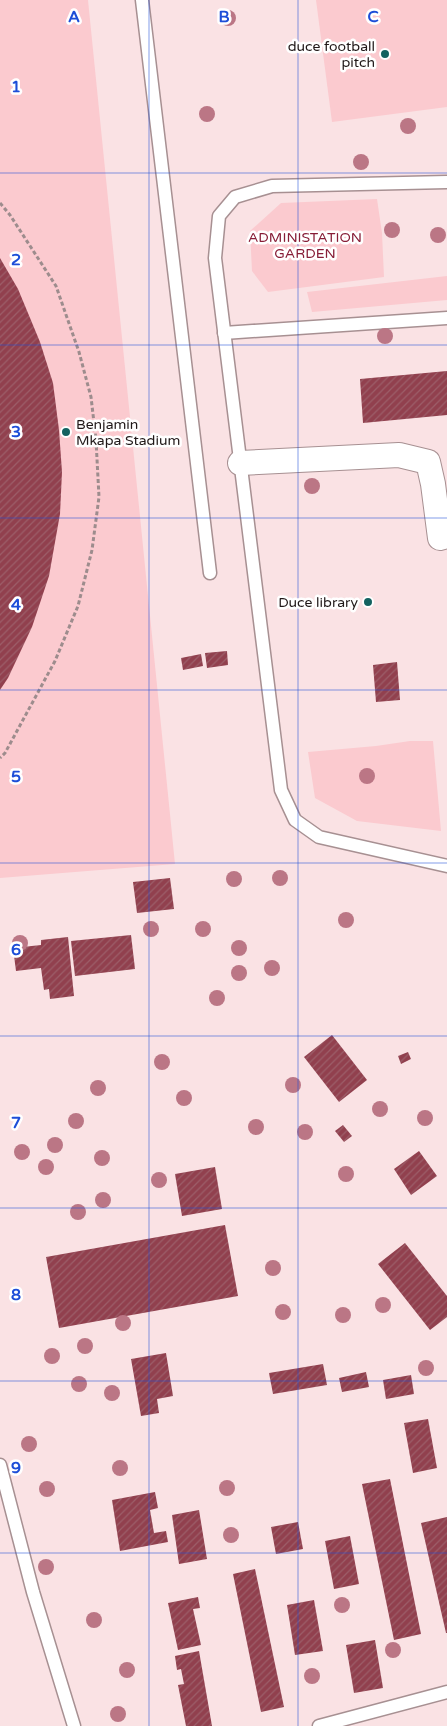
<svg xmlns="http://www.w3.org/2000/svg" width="447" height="1726" font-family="'Varela Round',sans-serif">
	<defs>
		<pattern id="building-hatch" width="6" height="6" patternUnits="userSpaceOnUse" patternTransform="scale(1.25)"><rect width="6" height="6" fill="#91404e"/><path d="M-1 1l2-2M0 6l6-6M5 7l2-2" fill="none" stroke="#9c5e69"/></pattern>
	</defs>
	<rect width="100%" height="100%" fill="#fae2e4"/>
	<!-- park -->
	<g fill="#fbcacf">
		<polygon points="0,0 88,0 175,864 0,878"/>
		<polygon points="316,0 447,0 447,107 332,122"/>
		<polygon points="377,199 382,233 384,277 268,292 252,271 250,231 281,203"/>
		<polygon points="447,276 447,300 312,312 307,292"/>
		<polygon points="410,741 433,741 441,831 357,821 315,798 308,752 376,746"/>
	</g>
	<!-- building -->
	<g fill="url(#building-hatch)">
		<polygon points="0,258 18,289 40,342 53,383 59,430 62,472 60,514 49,576 32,627 8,678 0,690"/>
		<polygon points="447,371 447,415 363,423 360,379"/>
		<polygon points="227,651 228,665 207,668 205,653"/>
		<polygon points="201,654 203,666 183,670 181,658"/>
		<polygon points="397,662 400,700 376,702 373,665"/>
		<polygon points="170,878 174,909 137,913 133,882"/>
		<polygon points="131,935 135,969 75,976 71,941"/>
		<polygon points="68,937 74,996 50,999 49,989 44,990 41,968 16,971 13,948 41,945 41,940"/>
		<polygon points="332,1035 367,1080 339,1102 304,1057"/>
		<polygon points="408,1052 411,1059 401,1064 398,1056"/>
		<polygon points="343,1125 352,1136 344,1142 335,1131"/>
		<polygon points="419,1151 437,1176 411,1195 394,1169"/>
		<polygon points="215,1167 222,1209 182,1216 175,1174"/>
		<polygon points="225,1225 238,1296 59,1328 46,1257"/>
		<polygon points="405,1243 447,1296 447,1317 430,1330 378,1264"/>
		<polygon points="166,1353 173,1396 157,1399 159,1413 141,1416 131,1359"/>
		<polygon points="323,1364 327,1385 273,1394 269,1373"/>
		<polygon points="366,1372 369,1387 342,1392 339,1378"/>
		<polygon points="411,1375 414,1394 386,1399 383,1380"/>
		<polygon points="428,1419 437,1468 413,1473 404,1423"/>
		<polygon points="390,1479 421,1634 394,1640 362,1484"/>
		<polygon points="155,1492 158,1508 150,1510 154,1533 166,1531 168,1542 120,1551 112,1500"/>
		<polygon points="199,1510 207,1559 179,1564 172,1515"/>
		<polygon points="447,1517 447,1633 446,1633 421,1523"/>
		<polygon points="298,1522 303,1549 276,1554 271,1527"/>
		<polygon points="350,1536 359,1584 334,1589 325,1541"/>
		<polygon points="255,1569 284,1707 261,1712 233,1574"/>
		<polygon points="198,1597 200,1608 193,1609 201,1645 178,1650 168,1603"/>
		<polygon points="314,1600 323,1651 295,1655 287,1605"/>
		<polygon points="375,1640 383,1688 354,1693 346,1645"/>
		<polygon points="199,1651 212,1726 186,1726 178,1685 184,1684 181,1669 177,1670 175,1656"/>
	</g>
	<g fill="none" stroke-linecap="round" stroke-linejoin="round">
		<!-- service casing -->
		<g stroke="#a79092" stroke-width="15">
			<g id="service">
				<polyline points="142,0 210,573"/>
				<polyline points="447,182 272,186 235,197 219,216 215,258 281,790 295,820 319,837 447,866"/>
				<polyline points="224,333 447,318"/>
				<polyline points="0,1465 33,1592 74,1726"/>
				<polyline points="319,1726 447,1692"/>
			</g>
		</g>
		<!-- minor casing -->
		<g stroke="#a79092" stroke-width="26">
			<polyline id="minor" points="240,463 399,455 428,462 433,484 440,538 447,536"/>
		</g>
		<!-- path -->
		<polyline stroke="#9d8c8d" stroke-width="3" stroke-dasharray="4 2.5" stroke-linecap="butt" points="0,203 10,215 56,286 79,352 91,397 96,440 99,497 92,550 78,606 55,661 5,753 0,758"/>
		<!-- service -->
		<use href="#service" stroke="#fff" stroke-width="12"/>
		<!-- minor -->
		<use href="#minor" stroke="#fff" stroke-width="24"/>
	</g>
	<!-- trees -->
	<g fill="#bb7685">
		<circle cx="228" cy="18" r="8"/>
		<circle cx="207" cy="114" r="8"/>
		<circle cx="408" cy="126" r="8"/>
		<circle cx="361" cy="162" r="8"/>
		<circle cx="392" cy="230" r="8"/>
		<circle cx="438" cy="235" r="8"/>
		<circle cx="385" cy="336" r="8"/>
		<circle cx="312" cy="486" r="8"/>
		<circle cx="367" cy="776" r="8"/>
		<circle cx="280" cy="878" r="8"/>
		<circle cx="234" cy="879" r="8"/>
		<circle cx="346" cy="920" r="8"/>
		<circle cx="151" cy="929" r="8"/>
		<circle cx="203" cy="929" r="8"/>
		<circle cx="20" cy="943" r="8"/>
		<circle cx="239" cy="948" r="8"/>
		<circle cx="272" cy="968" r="8"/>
		<circle cx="239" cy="973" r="8"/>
		<circle cx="217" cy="998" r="8"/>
		<circle cx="162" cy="1062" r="8"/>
		<circle cx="293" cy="1085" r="8"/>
		<circle cx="98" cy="1088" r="8"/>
		<circle cx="184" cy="1098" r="8"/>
		<circle cx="380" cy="1109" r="8"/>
		<circle cx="425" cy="1118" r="8"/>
		<circle cx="76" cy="1121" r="8"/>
		<circle cx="256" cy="1127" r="8"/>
		<circle cx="305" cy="1132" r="8"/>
		<circle cx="55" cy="1145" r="8"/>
		<circle cx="22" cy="1152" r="8"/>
		<circle cx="102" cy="1158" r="8"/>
		<circle cx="46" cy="1167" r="8"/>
		<circle cx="346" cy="1174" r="8"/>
		<circle cx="159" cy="1180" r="8"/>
		<circle cx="103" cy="1200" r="8"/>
		<circle cx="78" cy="1212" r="8"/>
		<circle cx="273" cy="1268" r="8"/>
		<circle cx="383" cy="1305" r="8"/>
		<circle cx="283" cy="1312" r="8"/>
		<circle cx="343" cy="1315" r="8"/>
		<circle cx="123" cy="1323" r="8"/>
		<circle cx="85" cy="1346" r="8"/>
		<circle cx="52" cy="1356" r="8"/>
		<circle cx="426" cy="1368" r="8"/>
		<circle cx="79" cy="1384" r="8"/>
		<circle cx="112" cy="1393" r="8"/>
		<circle cx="29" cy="1444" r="8"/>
		<circle cx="120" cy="1468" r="8"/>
		<circle cx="227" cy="1488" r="8"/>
		<circle cx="47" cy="1489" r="8"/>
		<circle cx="231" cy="1535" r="8"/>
		<circle cx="46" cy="1567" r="8"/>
		<circle cx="342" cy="1605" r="8"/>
		<circle cx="94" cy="1620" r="8"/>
		<circle cx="393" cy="1650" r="8"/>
		<circle cx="127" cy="1670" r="8"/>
		<circle cx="312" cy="1676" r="8"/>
		<circle cx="118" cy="1714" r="8"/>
	</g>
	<!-- grid -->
	<path fill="none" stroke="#1d4ed8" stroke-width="1" stroke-opacity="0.55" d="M149 0V1726M298 0V1726M0 173H447M0 345H447M0 518H447M0 690H447M0 863H447M0 1036H447M0 1208H447M0 1381H447M0 1553H447"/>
	<!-- markers -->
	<g fill="#136260" stroke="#fff" stroke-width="2">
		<circle cx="385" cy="54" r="5"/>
		<circle cx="66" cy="432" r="5"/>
		<circle cx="368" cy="602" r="5"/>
	</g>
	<g text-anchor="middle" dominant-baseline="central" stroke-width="5" stroke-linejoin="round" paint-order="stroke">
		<!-- poi labels -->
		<g font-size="14" fill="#201818" stroke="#fff" text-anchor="end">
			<text x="375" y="46">duce football<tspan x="375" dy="16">pitch</tspan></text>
			<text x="76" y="424" text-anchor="start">Benjamin<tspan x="76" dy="16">Mkapa Stadium</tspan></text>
			<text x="358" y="602">Duce library</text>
		</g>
		<!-- park labels -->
		<g font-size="14" fill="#871d37" stroke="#fff">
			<text x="305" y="237">ADMINISTATION<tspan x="305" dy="16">GARDEN</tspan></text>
		</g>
	</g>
	<g font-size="16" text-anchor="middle" font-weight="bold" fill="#1d4ed8" stroke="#fff" stroke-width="5" stroke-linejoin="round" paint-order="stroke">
		<text x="74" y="22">A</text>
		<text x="224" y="22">B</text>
		<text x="373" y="22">C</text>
		<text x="16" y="92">1</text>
		<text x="16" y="265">2</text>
		<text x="16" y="437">3</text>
		<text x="16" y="610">4</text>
		<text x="16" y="782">5</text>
		<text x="16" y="955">6</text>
		<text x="16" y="1128">7</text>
		<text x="16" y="1300">8</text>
		<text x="16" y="1473">9</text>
	</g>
</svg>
